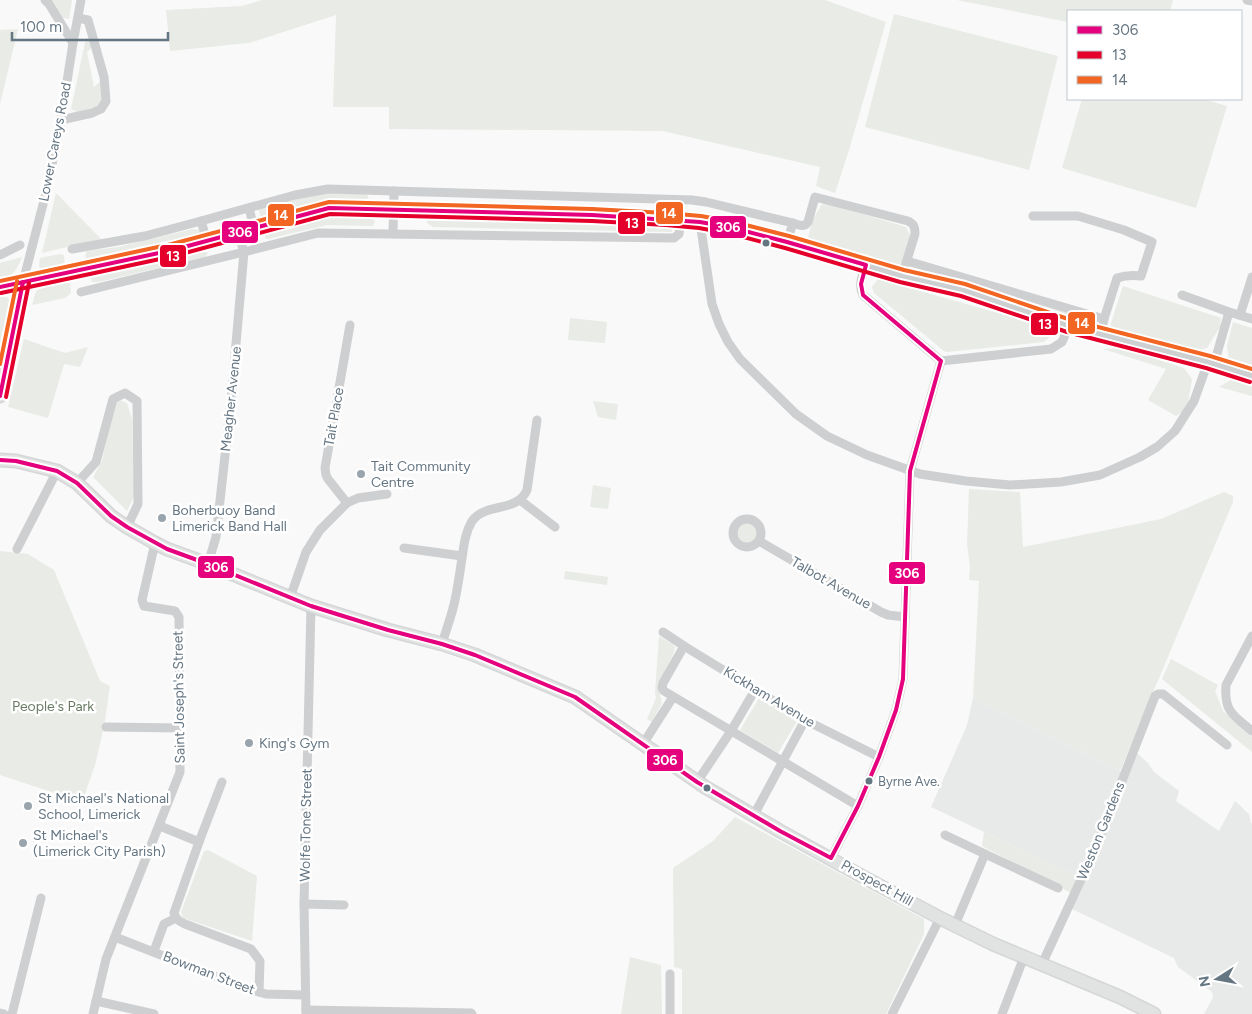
<svg xmlns="http://www.w3.org/2000/svg" width="1252" height="1014" font-family="Figtree,sans-serif">
	<rect width="100%" height="100%" fill="#f9f9f9"/>
	<!-- built -->
	<polygon fill="#e8e9e9" points="973,698 1126,774 1137,753 1148,763 1154,772 1179,791 1176,801 1219,831 1235,801 1249,814 1251,823 1252,824 1252,1014 1204,1014 1213,997 1212,992 1178,967 1174,958 1072,909 1084,879 931,807 967,725"/>
	<!-- green -->
	<g fill="#e8ebe6">
		<polygon points="50,0 72,0 69,19 63,18"/>
		<polygon points="262,0 825,0 886,22 849,150 835,193 816,186 820,167 663,131 389,129 389,107 333,107 336,15 249,43 170,51 166,10 242,6"/>
		<polygon points="957,0 1173,0 1170,11 1068,11 1068,22"/>
		<polygon points="894,14 1058,56 1029,170 865,127"/>
		<polygon points="18,29 0,104 0,30"/>
		<polygon points="86,38 93,40 94,45 87,52 94,87 101,81 104,100 100,106 77,112 71,109"/>
		<polygon points="1082,99 1203,99 1227,106 1196,208 1062,168"/>
		<polygon points="56,193 101,239 42,253"/>
		<polygon points="319,193 367,194 369,201 366,204 324,204 266,218 261,217 258,209"/>
		<polygon points="822,204 833,205 906,227 910,235 904,261 898,265 896,265 808,238 812,221"/>
		<polygon points="370,216 375,222 373,226 327,225 268,239 265,238 265,230 318,217"/>
		<polygon points="427,217 578,222 672,229 672,232 668,232 433,227 427,223"/>
		<polygon points="193,229 200,230 202,235 196,240 89,261 85,256 87,251 118,247"/>
		<polygon points="202,249 208,253 205,257 99,282 92,282 90,274 95,271 181,257"/>
		<polygon points="60,254 64,255 65,268 43,272 39,266 40,258"/>
		<path d="M22 257C17 269 13 277 0 280V263Z"/>
		<polygon points="936,273 1094,318 1096,323 1092,324 936,278"/>
		<polygon points="878,279 1047,327 1051,333 1051,336 1044,342 947,352 944,351 874,293 872,287"/>
		<polygon points="60,282 70,283 71,293 65,298 32,305 36,291 48,285"/>
		<polygon points="1123,286 1221,318 1220,327 1207,348 1200,350 1111,329 1111,323"/>
		<path d="M0 297C20 294 8 320 5 330L8 334 0 370Z"/>
		<polygon points="570,318 607,322 605,343 568,340"/>
		<polygon points="1233,322 1252,328 1252,365 1242,367 1229,361 1227,346"/>
		<polygon points="24,339 65,353 88,347 80,367 64,364 48,418 8,407"/>
		<polygon points="1122,348 1184,368 1192,379 1187,409 1176,416 1148,400 1166,369 1103,349"/>
		<polygon points="1231,380 1252,387 1252,396 1219,387"/>
		<polygon points="120,400 127,403 132,419 134,497 127,511 93,477 102,461 114,404"/>
		<polygon points="593,401 618,404 616,420 598,417"/>
		<polygon points="593,485 611,488 608,509 590,507"/>
		<polygon points="969,489 1020,492 1023,547 1161,519 1224,492 1233,496 1233,502 1120,771 973,698 979,581 969,580 970,567 967,544"/>
		<circle cx="747" cy="533" r="10"/>
		<polygon points="0,551 28,554 54,570 100,681 110,686 104,727 95,765 82,802 0,775"/>
		<polygon points="565,571 608,577 607,585 564,579"/>
		<polygon points="659,636 672,644 675,647 674,652 658,686 662,703 652,722 647,719 656,698 655,692"/>
		<polygon points="1171,659 1218,685 1215,691 1223,711 1252,737 1252,752 1162,679"/>
		<polygon points="759,698 797,721 778,753 740,730"/>
		<polygon points="735,817 924,919 924,934 886,1014 682,1014 682,969 674,967 673,868 713,841"/>
		<polygon points="984,832 1084,879 1077,896 982,846"/>
		<polygon points="208,850 257,876 252,941 183,918 181,912 204,851"/>
		<polygon points="630,957 661,965 662,1014 621,1014"/>
	</g>
	<g fill="none" stroke-linecap="round" stroke-linejoin="round">
		<!-- secondary casing -->
		<g stroke="#d5d6d7" stroke-width="15">
			<g id="secondary">
				<polyline points="0,287 23,282 0,396"/>
				<polyline points="0,460 16,461 57,471 77,483 111,516 127,527 155,543 167,549 208,564 311,606 388,630 442,644 475,655 575,697 705,787 780,831 867,879 940,918 993,944 1120,997 1154,1014"/>
			</g>
		</g>
		<!-- minor -->
		<g stroke="#cecfd0" stroke-width="9">
			<polyline points="45,0 49,4 73,43"/>
			<polyline points="1247,0 1252,1"/>
			<polyline points="61,120 92,113 101,109 106,101 104,77 88,20 78,18"/>
			<polyline points="249,208 254,228"/>
			<path d="M1033 216H1078L1124 230 1152 242 1141 276C1133 275 1126 275 1117 278L1104 319"/>
			<polyline points="201,221 295,195 328,189 692,200 706,202 793,223"/>
			<polyline points="700,222 712,304 719,324 728,342 740,359 796,414 827,436 867,455 920,474 966,481 1010,485 1061,482 1100,475 1140,457 1157,447 1175,431 1194,401 1208,362"/>
			<polyline points="393,234 394,191"/>
			<path d="M787 242 793 223C798 225 804 228 808 222L815 197 908 221C914 224 915 227 915 234L902 276"/>
			<polyline points="72,249 145,236 201,221 207,241"/>
			<polyline points="0,255 20,245"/>
			<polyline points="907,261 1104,319 1101,334"/>
			<polyline points="23,282 47,189 61,120 73,43 81,0"/>
			<polyline points="81,292 244,252 318,233 674,238 679,234 680,227"/>
			<polyline points="1182,295 1229,312 1252,319"/>
			<polyline points="1240,315 1252,277"/>
			<polyline points="941,361 1051,349 1062,342 1069,326"/>
			<polyline points="1214,364 1229,312"/>
			<polyline points="77,483 96,462 113,399 125,393 137,401 138,504 127,527"/>
			<polyline points="520,500 555,527"/>
			<polyline points="347,503 328,479 326,475 325,468 350,325"/>
			<circle cx="747" cy="533" r="14"/>
			<polyline points="759,541 881,612 888,615 905,617"/>
			<polyline points="404,548 462,556"/>
			<polyline points="17,549 57,471"/>
			<polyline points="208,564 216,537 231,401 244,252 238,233"/>
			<polyline points="290,598 306,552 320,530 347,503 358,498 387,494"/>
			<polyline points="663,632 684,646 805,720 879,757"/>
			<path d="M1252 636 1226 685C1224 712 1233 715 1252 731"/>
			<path d="M442 644C446 630 452 615 455 600 458 586 460 572 462 558 464 545 465 533 472 521 486 502 517 513 527 490L537 420"/>
			<polyline points="684,646 663,683 662,688 664,691 858,806"/>
			<polyline points="106,727 180,728"/>
			<polyline points="643,744 673,697"/>
			<polyline points="697,782 731,731 755,690"/>
			<polyline points="754,815 805,720"/>
			<path d="M160 826 199 842 174 913C176 919 178 921 185 924L251 949 260 961 259 992"/>
			<polyline points="945,835 985,854 955,925"/>
			<polyline points="199,842 222,782"/>
			<polyline points="985,854 1058,888"/>
			<path d="M831 858 858 806 879 757 896 710 903 679 910 471 941 361 863 295C858 285 862 276 866 265"/>
			<polyline points="304,904 344,905"/>
			<polyline points="115,937 245,988 266,994 305,995"/>
			<polyline points="154,951 164,924 176,918"/>
			<polyline points="1042,964 1097,845 1155,696 1158,694 1163,694 1227,745"/>
			<polyline points="670,974 670,1014"/>
			<polyline points="96,1001 154,1014"/>
			<polyline points="306,1010 471,1013 472,1014"/>
			<polyline points="0,1013 4,1014"/>
			<polyline points="12,1014 41,898"/>
			<polyline points="93,1014 106,959 180,772 179,617 175,611 144,606 142,600 155,543"/>
			<polyline points="306,1014 304,904 311,606"/>
			<polyline points="892,1014 940,918"/>
			<polyline points="1002,1014 1024,957"/>
		</g>
		<!-- tertiary -->
		<polyline stroke="#cecfd0" stroke-width="11" points="23,282 173,250 329,208 592,215 666,219 700,222 733,228 787,242 902,276 963,290 1069,326 1208,362 1252,376"/>
		<!-- secondary -->
		<use href="#secondary" stroke="#e1e2e2" stroke-width="12"/>
		<!-- bus-1 casing -->
		<g stroke="#fff" stroke-width="8">
			<g id="bus-1">
				<polyline points="0,287 173,250 329,208 592,215 700,222 733,228 787,242 866,265 861,284 863,295 941,361 910,471 903,679 896,710 879,757 858,806 831,858 780,831 697,782 575,697 475,655 442,644 388,630 311,606 208,564 167,549 127,527 111,516 77,483 57,471 16,461 0,460"/>
				<polyline points="0,396 23,282"/>
			</g>
		</g>
		<!-- bus-2 casing -->
		<g stroke="#fff" stroke-width="8">
			<g id="bus-2">
				<polyline points="1,293 174,256 330,214 592,221 666,225 699,228 732,234 785,248 900,282 961,296 1067,332 1206,368 1250,382"/>
				<polyline points="6,397 29,283"/>
			</g>
		</g>
		<!-- bus-3 casing -->
		<g stroke="#fff" stroke-width="8">
			<g id="bus-3">
				<polyline points="0,281 172,244 329,202 592,209 666,213 701,216 734,222 789,236 904,270 965,284 1071,320 1210,356 1252,369"/>
				<polyline points="0,364 17,281"/>
			</g>
		</g>
		<!-- bus-1 -->
		<use href="#bus-1" stroke="#e5007d" stroke-width="4"/>
		<!-- bus-2 -->
		<use href="#bus-2" stroke="#e4002b" stroke-width="4"/>
		<!-- bus-3 -->
		<use href="#bus-3" stroke="#f26522" stroke-width="4"/>
	</g>
	<!-- markers -->
	<g fill="#657683" stroke="#fff" stroke-width="2">
		<circle cx="766" cy="243" r="4.5"/>
		<circle cx="869" cy="781" r="4.5"/>
		<circle cx="707" cy="788" r="4.5"/>
	</g>
	<g fill="#99a4ac" stroke="#fff" stroke-width="2">
		<circle cx="361" cy="474" r="5"/>
		<circle cx="162" cy="518" r="5"/>
		<circle cx="249" cy="743" r="5"/>
		<circle cx="28" cy="806" r="5"/>
		<circle cx="23" cy="843" r="5"/>
	</g>
	<g text-anchor="middle" dominant-baseline="central" stroke-width="5" stroke-linejoin="round" paint-order="stroke">
		<!-- bus labels -->
		<g font-size="13" fill="#657683" stroke="#fff" text-anchor="start">
			<text x="878" y="781">Byrne Ave.</text>
		</g>
		<!-- street labels -->
		<g font-size="14" fill="#657683" stroke="#fff">
			<text transform="translate(55 142) rotate(-79)">Lower Careys Road</text>
			<text transform="translate(231 399) rotate(-84)">Meagher Avenue</text>
			<text transform="translate(334 417) rotate(-80)">Tait Place</text>
			<text transform="translate(831 583) rotate(30)">Talbot Avenue</text>
			<text transform="translate(179 697) rotate(-91)">Saint Joseph's Street</text>
			<text transform="translate(769 697) rotate(31)">Kickham Avenue</text>
			<text transform="translate(306 825) rotate(-89)">Wolfe Tone Street</text>
			<text transform="translate(1101 831) rotate(-68)">Weston Gardens</text>
			<text transform="translate(877 883) rotate(29)">Prospect Hill</text>
			<text transform="translate(209 973) rotate(21)">Bowman Street</text>
		</g>
		<!-- poi labels -->
		<g font-size="14" fill="#657683" stroke="#fff" text-anchor="start">
			<text x="371" y="466">Tait Community<tspan x="371" dy="16">Centre</tspan></text>
			<text x="172" y="510">Boherbuoy Band<tspan x="172" dy="16">Limerick Band Hall</tspan></text>
			<text x="259" y="743">King's Gym</text>
			<text x="38" y="798">St Michael's National<tspan x="38" dy="16">School, Limerick</tspan></text>
			<text x="33" y="835">St Michael's<tspan x="33" dy="16">(Limerick City Parish)</tspan></text>
		</g>
		<!-- park labels -->
		<g font-size="14" fill="#687a64" stroke="#fff">
			<text x="53" y="706">People's Park</text>
		</g>
	</g>
	<g stroke="#fff" stroke-width="2">
		<rect x="655" y="201" width="29" height="24" rx="5" fill="#f26522"/>
		<rect x="267" y="203" width="28" height="24" rx="5" fill="#f26522"/>
		<rect x="617" y="211" width="29" height="24" rx="5" fill="#e4002b"/>
		<rect x="709" y="215" width="38" height="24" rx="5" fill="#e5007d"/>
		<rect x="221" y="220" width="38" height="24" rx="5" fill="#e5007d"/>
		<rect x="159" y="244" width="28" height="24" rx="5" fill="#e4002b"/>
		<rect x="1067" y="311" width="29" height="24" rx="5" fill="#f26522"/>
		<rect x="1030" y="312" width="29" height="24" rx="5" fill="#e4002b"/>
		<rect x="197" y="555" width="38" height="24" rx="5" fill="#e5007d"/>
		<rect x="888" y="561" width="38" height="24" rx="5" fill="#e5007d"/>
		<rect x="646" y="748" width="38" height="24" rx="5" fill="#e5007d"/>
	</g>
	<g font-size="14" text-anchor="middle" font-weight="bold" fill="#fff">
		<text x="669" y="218">14</text>
		<text x="281" y="220">14</text>
		<text x="632" y="228">13</text>
		<text x="728" y="232">306</text>
		<text x="240" y="237">306</text>
		<text x="173" y="261">13</text>
		<text x="1082" y="328">14</text>
		<text x="1045" y="329">13</text>
		<text x="216" y="572">306</text>
		<text x="907" y="578">306</text>
		<text x="665" y="765">306</text>
	</g>
	<!-- legend -->
	<rect x="1067" y="10" width="175" height="90" fill="#ffffff" stroke="#c1c8cd"/>
	<rect x="1077" y="26" width="25" height="8" fill="#e5007d" stroke="#c1c8cd"/>
	<text x="1112" y="35" font-size="15" fill="#657683">306</text>
	<rect x="1077" y="51" width="25" height="8" fill="#e4002b" stroke="#c1c8cd"/>
	<text x="1112" y="60" font-size="15" fill="#657683">13</text>
	<rect x="1077" y="76" width="25" height="8" fill="#f26522" stroke="#c1c8cd"/>
	<text x="1112" y="85" font-size="15" fill="#657683">14</text>
	<!-- north arrow -->
	<g transform="translate(1217 979) rotate(259)" stroke="#ffffff" stroke-width="4" paint-order="stroke">
	<path d="M0-4L9 19L0 12L-9 19Z" fill="#657683"/>
	<text y="-8" font-size="14" font-weight="bold" text-anchor="middle" fill="#657683">N</text>
	</g>
	<!-- scale -->
	<path d="M12 32v8h156v-8" fill="none" stroke="#657683" stroke-width="2.5"/>
	<text x="20" y="32" font-size="15" fill="#657683" stroke="#ffffff" stroke-width="4" paint-order="stroke">100 m</text>
</svg>
